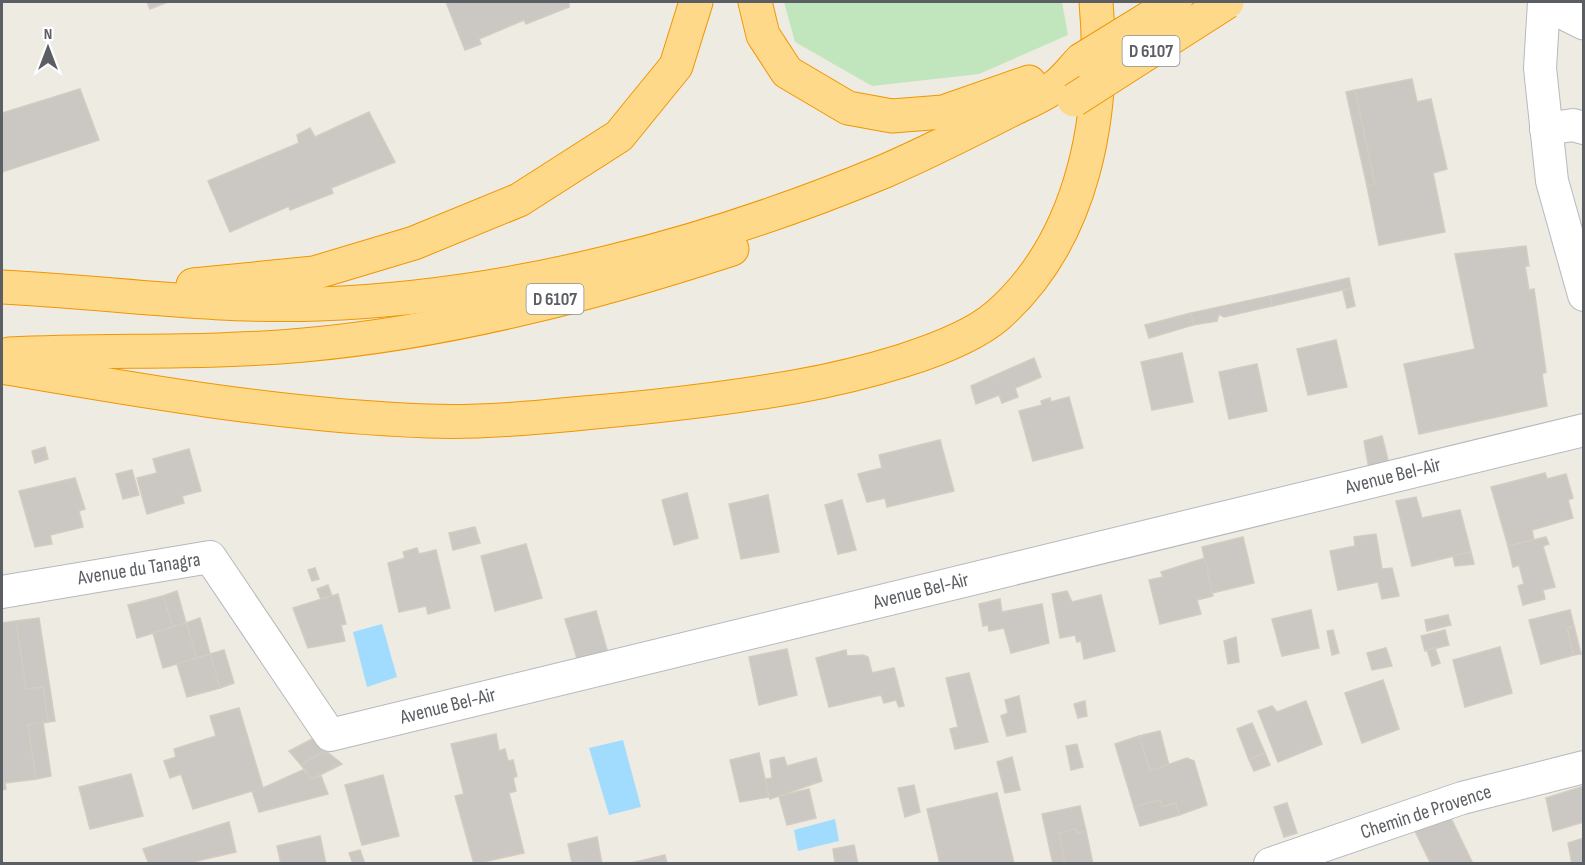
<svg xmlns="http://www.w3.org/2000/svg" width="1585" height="865" font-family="'Sofia Sans Condensed',sans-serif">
	<rect width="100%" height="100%" fill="#eeebe2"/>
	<!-- green -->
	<polygon fill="#c1e6be" points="784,2 1062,2 1068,35 979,74 872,86 795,42"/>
	<!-- water -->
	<g fill="#a1dcff">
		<polygon points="382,624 397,677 367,687 353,632"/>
		<polygon points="623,740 641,807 609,815 589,748"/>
		<polygon points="835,819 839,841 798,851 794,830"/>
	</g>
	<!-- building -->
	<g fill="#cbc7c2" stroke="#d3ccc1" stroke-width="1.5">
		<polygon points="147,2 168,2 150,9"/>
		<polygon points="446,2 569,2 569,7 526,24 524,20 479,39 481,44 465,50"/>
		<polygon points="1412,79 1417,102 1431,99 1447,169 1433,173 1445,232 1379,245 1367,186 1375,184 1355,90"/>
		<polygon points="80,89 99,140 2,172 2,113"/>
		<polygon points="1355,90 1375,184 1367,186 1346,92"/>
		<polygon points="369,112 395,162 331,188 333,193 290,210 289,206 230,232 208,181 299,143 297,135 310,128 315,137"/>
		<polygon points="1526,246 1529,266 1525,266 1529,290 1534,289 1546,372 1542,374 1547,406 1419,434 1404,364 1475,349 1455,254"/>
		<polygon points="1349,278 1351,288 1272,306 1270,296"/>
		<polygon points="1351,288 1355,306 1347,308 1343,291"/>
		<polygon points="1270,296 1272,306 1224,317 1219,314 1217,321 1193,325 1191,313"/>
		<polygon points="1191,313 1193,325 1149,338 1145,325"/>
		<polygon points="1336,340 1347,387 1308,395 1297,349"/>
		<polygon points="1182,353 1193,402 1152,410 1141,362"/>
		<polygon points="1034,358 1041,377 1015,388 1018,397 1002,403 999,395 976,404 971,386"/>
		<polygon points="1257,364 1267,411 1229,419 1219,372"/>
		<polygon points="1069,397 1083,448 1033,461 1019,411 1042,405 1041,401 1050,398 1051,402"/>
		<polygon points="1382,436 1389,464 1369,469 1364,441"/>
		<polygon points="940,440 954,491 887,507 885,498 867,502 858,474 882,468 879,455"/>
		<polygon points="45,447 48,459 35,463 32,451"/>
		<polygon points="189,449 201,491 182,496 184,503 147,514 137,478 157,473 153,459"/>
		<polygon points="132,470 139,495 123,499 116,474"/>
		<polygon points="1545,473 1547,479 1566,474 1573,498 1568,500 1573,518 1532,530 1534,540 1508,546 1491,487"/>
		<polygon points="75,478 85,509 79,511 83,527 50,535 52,544 35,547 19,491"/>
		<polygon points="687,493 698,538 674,545 662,500"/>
		<polygon points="768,495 779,552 741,559 729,504"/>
		<polygon points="1416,497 1422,518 1460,510 1471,552 1412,566 1396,501"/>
		<polygon points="842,500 856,550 838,554 825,505"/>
		<polygon points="475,527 480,543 453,550 449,533"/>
		<polygon points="1376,534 1382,569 1392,568 1399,596 1382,599 1378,582 1338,590 1330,551 1355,546 1354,537"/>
		<polygon points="1243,537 1254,583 1212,593 1202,547"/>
		<polygon points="1546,537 1549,544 1543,546 1555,587 1543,590 1545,599 1523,605 1518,586 1524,584 1519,565 1513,567 1508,546"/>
		<polygon points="526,544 542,598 495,611 481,556"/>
		<polygon points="417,548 419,554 436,550 450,608 428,614 426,606 399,612 388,563 405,558 403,552"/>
		<polygon points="1471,552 1474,564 1455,566 1453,556"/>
		<polygon points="1205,558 1213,596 1197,600 1201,614 1160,624 1149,580 1163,577 1161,572"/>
		<polygon points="315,568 319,579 312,581 308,570"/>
		<polygon points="328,585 332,596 321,599 317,589"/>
		<polygon points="177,591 186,623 173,627 163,596"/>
		<polygon points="1067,591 1072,602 1101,595 1115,651 1084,659 1081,641 1077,642 1075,635 1060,638 1052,594"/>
		<polygon points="338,594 346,624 341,625 345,641 308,648 293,608"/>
		<polygon points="163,596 173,627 137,638 128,605"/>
		<polygon points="1000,599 1002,612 1042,604 1049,643 1011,653 1004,628 989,631 988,625 983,626 979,604"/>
		<polygon points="1311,610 1319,648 1282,656 1272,619"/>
		<polygon points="1570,610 1574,626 1567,628 1574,655 1541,664 1529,620"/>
		<polygon points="596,611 609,657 579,665 565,619"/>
		<polygon points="1448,615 1451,625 1427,631 1425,620"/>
		<polygon points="39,618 55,721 48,722 43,687 26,689 16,621"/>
		<polygon points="200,618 210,654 197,658 186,623"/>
		<polygon points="16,621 26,689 43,687 48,722 28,725 36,779 5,783 6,789 2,790 2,623"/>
		<polygon points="186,623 197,658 163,668 153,633"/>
		<polygon points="1574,626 1581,654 1574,655 1567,628"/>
		<polygon points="1333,630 1339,653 1332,655 1327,631"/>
		<polygon points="1445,630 1449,645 1425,651 1421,636"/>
		<polygon points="1236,637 1239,662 1228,664 1224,641"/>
		<polygon points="1500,647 1512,693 1465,707 1453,660"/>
		<polygon points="1386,648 1392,666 1372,670 1367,653"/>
		<polygon points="1435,648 1440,663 1432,666 1427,650"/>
		<polygon points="787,649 797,695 759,705 749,657"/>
		<polygon points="224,650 234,683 220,688 210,654"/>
		<polygon points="846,650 847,656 863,655 868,657 872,673 894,668 904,706 899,707 896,700 884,703 881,695 829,707 816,658"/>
		<polygon points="210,654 220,688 187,697 177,664"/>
		<polygon points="969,673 988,742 955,749 950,729 958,727 946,678"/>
		<polygon points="1383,680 1399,729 1362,743 1345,693"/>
		<polygon points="1019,696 1026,732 1007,736 1001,716 1008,713 1005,700"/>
		<polygon points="1085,701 1087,716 1078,718 1074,704"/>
		<polygon points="1306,701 1322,744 1278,762 1258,711 1272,706 1277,712"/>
		<polygon points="239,708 263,788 303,770 312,779 321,776 328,794 259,812 252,791 193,809 181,774 170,778 164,761 176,757 174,749 216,736 210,716"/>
		<polygon points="43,722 51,776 36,779 28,725"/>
		<polygon points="1252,723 1265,753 1249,760 1237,729"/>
		<polygon points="1160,731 1169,765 1150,771 1139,736"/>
		<polygon points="496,734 499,751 505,749 508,761 513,760 517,776 513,778 516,791 509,793 524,853 474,864 455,796 464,794 451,744"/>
		<polygon points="1139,736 1150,771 1187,758 1194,761 1207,805 1179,815 1176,803 1162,807 1160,800 1134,807 1115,744"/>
		<polygon points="314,738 325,750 301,765 289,751"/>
		<polygon points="1077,744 1083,767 1071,770 1066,746"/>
		<polygon points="325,750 342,764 312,779 301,765"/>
		<polygon points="759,753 769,797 740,802 730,760"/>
		<polygon points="1265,753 1270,765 1254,771 1249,760"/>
		<polygon points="784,757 787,766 816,758 822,781 770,799 765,779 772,778 770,760"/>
		<polygon points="1012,757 1020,790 1005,793 997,762"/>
		<polygon points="131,774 143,816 90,829 79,787"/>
		<polygon points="383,775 399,836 362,845 345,785"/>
		<polygon points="914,785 920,812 905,817 898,788"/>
		<polygon points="1584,786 1584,822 1553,831 1546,798"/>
		<polygon points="809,789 816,818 787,825 779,796"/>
		<polygon points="997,793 1014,863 940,864 927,809"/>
		<polygon points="1160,800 1162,807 1176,803 1179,815 1140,826 1134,807"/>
		<polygon points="1287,803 1297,833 1284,837 1274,807"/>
		<polygon points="1080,806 1086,831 1078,833 1075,829 1059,833 1065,864 1053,864 1042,814"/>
		<polygon points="1448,812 1473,864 1431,864 1412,825"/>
		<polygon points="229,822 236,852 184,864 149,864 143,849"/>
		<polygon points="1075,829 1078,833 1086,831 1093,864 1065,864 1059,833"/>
		<polygon points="320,836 326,864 281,864 277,846"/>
		<polygon points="597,837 602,864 583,864 583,861 572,863 568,844"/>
		<polygon points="1584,838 1584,864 1572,864 1568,843"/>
		<polygon points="854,845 858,864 835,864 833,849"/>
		<polygon points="360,850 365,864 353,864 349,853"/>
		<polygon points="665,855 667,864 627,864"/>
	</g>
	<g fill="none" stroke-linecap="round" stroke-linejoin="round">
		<!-- street casing -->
		<g stroke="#b5b9bd" stroke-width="34">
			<g id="street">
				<polyline points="1544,2 1540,68 1552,181 1584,295"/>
				<polyline points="1546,129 1573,125 1584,128"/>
				<polyline points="2,592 210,557 330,735 1584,430"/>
				<polyline points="1270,864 1462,798 1584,767"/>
			</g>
		</g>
		<!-- secondary casing -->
		<g stroke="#b6babf" stroke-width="35">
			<polyline id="secondary" points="1552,2 1560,11 1584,23"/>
		</g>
		<!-- highway casing -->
		<g stroke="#f09600" stroke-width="35">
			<g id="highway">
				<polyline points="755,2 763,35 787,72 848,108 892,116 943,112 1029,82"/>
				<polyline points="193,285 314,273 414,243 519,200 619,136 676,66 696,2"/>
				<path d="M2 287C107 292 213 308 319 304 512 297 707 245 885 171 929 152 970 131 1013 109 1027 102 1045 95 1057 85 1066 78 1073 68 1081 60"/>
				<path d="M9 354C107 349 206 354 304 345 449 332 594 294 732 249"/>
				<path d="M2 367C142 391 285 416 428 421 479 423 533 418 584 413 654 407 724 399 794 387 850 377 956 352 998 315 1085 238 1106 112 1096 2"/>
			</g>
		</g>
		<!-- street -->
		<use href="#street" stroke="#fff" stroke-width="32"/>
		<!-- secondary -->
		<use href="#secondary" stroke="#fff" stroke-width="33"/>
		<!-- highway -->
		<use href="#highway" stroke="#fed989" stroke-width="33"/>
		<!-- highway-bridge casing -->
		<g stroke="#f09600" stroke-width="35" stroke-linecap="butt">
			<g id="highway-bridge">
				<polyline points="1081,60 1175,2"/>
				<polyline points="1074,100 1227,2"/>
			</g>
		</g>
		<!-- highway-bridge -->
		<use href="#highway-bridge" stroke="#fed989" stroke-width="33"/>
	</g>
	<g text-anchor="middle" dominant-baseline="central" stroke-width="4.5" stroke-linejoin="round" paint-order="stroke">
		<!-- shield labels -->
		<g fill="#fff" stroke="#8c8f92" stroke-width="1.5">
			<rect x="1122.5" y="36" width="57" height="30" rx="4.5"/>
			<rect x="526.5" y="284" width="57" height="30" rx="4.5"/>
		</g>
		<g font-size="18" font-weight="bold" fill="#5b5f64">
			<text x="1151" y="51">D 6107</text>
			<text x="555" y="299">D 6107</text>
		</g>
		<!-- street labels -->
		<g font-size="20" fill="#5b5f64" stroke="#fff">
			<text transform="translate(1393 476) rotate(-14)">Avenue Bel-Air</text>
			<text transform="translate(139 569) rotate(-9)">Avenue du Tanagra</text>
			<text transform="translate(921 591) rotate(-14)">Avenue Bel-Air</text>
			<text transform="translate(448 706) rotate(-14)">Avenue Bel-Air</text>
			<text transform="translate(1426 812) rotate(-18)">Chemin de Provence</text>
		</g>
	</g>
	<!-- border -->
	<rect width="1585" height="865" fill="none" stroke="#5b5f64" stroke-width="6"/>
	<!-- north arrow -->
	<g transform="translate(48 48)" stroke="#ffffff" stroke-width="4.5" paint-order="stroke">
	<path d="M0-4.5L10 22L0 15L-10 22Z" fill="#5b5f64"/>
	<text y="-9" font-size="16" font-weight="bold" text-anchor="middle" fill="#5b5f64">N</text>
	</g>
</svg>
